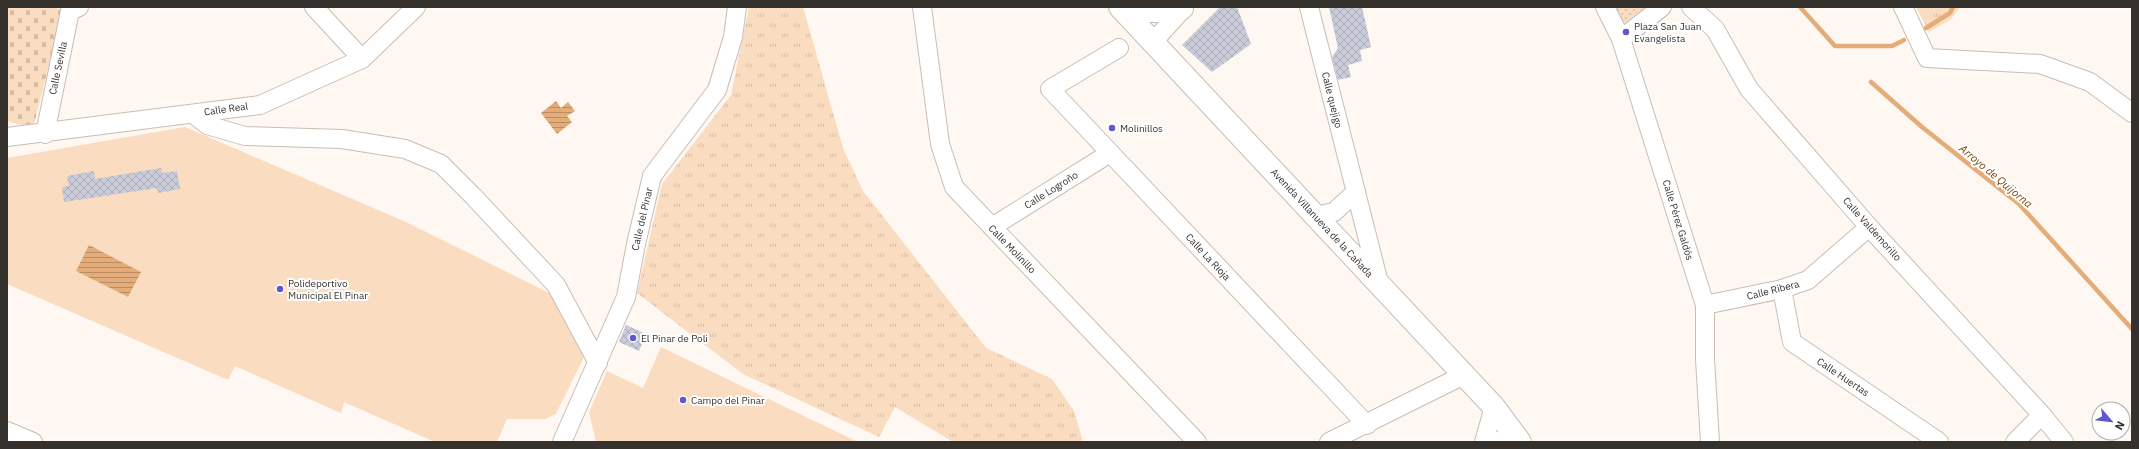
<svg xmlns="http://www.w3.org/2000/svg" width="2139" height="449" font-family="'IBM Plex Sans',sans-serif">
	<defs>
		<pattern id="cemetery-stones" width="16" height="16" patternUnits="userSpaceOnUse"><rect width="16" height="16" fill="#fadcc0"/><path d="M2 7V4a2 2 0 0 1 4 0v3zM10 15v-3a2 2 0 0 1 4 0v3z" fill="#d7bda5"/></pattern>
		<pattern id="park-tufts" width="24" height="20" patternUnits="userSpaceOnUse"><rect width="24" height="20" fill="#fadcc0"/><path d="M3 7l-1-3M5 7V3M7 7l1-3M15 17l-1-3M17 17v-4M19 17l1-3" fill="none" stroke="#d7bda5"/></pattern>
		<pattern id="garden-dots" width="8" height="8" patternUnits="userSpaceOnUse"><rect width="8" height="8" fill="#fadcc0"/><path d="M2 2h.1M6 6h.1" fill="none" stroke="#d7bda5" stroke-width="1.8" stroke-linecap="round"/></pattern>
		<pattern id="water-rules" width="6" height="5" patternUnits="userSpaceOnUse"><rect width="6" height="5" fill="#e3ac79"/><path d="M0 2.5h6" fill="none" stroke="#b98d64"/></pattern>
		<pattern id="building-cross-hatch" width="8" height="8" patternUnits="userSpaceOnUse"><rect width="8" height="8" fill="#c9cbd9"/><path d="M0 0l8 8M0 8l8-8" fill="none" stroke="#adafbb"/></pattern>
	</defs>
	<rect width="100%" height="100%" fill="#fff7f1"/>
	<!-- grass -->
	<g fill="#fadcc0">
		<polygon points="185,127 406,222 551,294 585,355 556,414 545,419 507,419 497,442 435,442 344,402 341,413 235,366 228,380 7,284 7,158"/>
		<polygon points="661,347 858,442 596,442 589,412 607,371 643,388"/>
	</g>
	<!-- cemetery -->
	<polygon fill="url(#cemetery-stones)" points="7,7 52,7 63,10 33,128 7,121"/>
	<!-- park -->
	<g fill="url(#park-tufts)">
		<polygon points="749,7 803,7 843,148 863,191 986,348 1052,379 1074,411 1083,442 953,442 895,407 879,437 743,374 637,293 662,184 731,95"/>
		<polygon points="1916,7 1960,7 1951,19 1929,32"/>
	</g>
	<!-- garden -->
	<polygon fill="url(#garden-dots)" points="1615,7 1646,7 1623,24"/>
	<!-- water -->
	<g fill="url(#water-rules)">
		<polygon points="556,101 561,108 568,102 575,111 567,116 572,122 557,134 541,113"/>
		<polygon points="89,245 141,272 128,297 76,271"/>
	</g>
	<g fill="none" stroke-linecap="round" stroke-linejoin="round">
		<!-- stream -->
		<g stroke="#e3ac79" stroke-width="4.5">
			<polyline points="1800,7 1835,46 1892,46 1904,40"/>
			<polyline points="1926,28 1950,13 1953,7"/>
			<polyline points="1871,82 1922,127 2019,204 2132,329"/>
		</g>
	</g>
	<!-- building -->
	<g fill="url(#building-cross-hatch)">
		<polygon points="1220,7 1237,7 1251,44 1212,72 1182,45"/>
		<polygon points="1329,7 1362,7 1371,47 1360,50 1362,61 1348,65 1351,77 1338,80 1332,57 1338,48"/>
		<polygon points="161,168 162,173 177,171 180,189 158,193 157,188 64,202 62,187 69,186 67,176 94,171 95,179"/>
		<polygon points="626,325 646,334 639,351 619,342"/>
	</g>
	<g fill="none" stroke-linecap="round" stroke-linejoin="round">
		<!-- minor casing -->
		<g stroke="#c9beb4" stroke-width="20">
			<g id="minor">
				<polyline points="314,7 362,59"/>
				<polyline points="922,7 940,144 954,187 1197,442"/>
				<polyline points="1125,7 1146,13 1179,13"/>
				<polyline points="1309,7 1379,283"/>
				<polyline points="1605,7 1621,39 1705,305 1705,359 1710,442"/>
				<polyline points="1691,7 1715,29 1749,89 1869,227 2042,415 2064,442"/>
				<polyline points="1903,7 1927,58 2040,64 2090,82 2132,113"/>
				<polyline points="1621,39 1662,7"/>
				<polyline points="1153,42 1179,13 1184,9"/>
				<polyline points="1119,48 1050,89 1367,425"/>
				<polyline points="193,114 207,125 245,136 342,139 405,149 441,164 474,197 556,285 598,363"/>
				<polyline points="45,134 70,11 79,7"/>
				<polyline points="7,137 260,105 362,59 416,7"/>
				<polyline points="1316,216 1334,212 1356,192"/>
				<polyline points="992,227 1110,153"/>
				<polyline points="1782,289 1792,342 1939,442"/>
				<polyline points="1705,305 1782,289 1808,280 1869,227"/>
				<polyline points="7,431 33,442"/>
				<polyline points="562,442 626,297 636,244 652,176 717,90 733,37 737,7"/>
				<polyline points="1329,442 1464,375"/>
				<polyline points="1484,442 1494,407"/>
				<polyline points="1498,442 1514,432"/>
				<polyline points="2015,442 2042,415"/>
			</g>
		</g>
		<!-- secondary casing -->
		<g stroke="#c9beb4" stroke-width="24">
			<polyline id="secondary" points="1120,7 1494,407 1520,442"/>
		</g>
		<!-- minor -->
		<use href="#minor" stroke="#fff" stroke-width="18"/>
		<!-- secondary -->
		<use href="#secondary" stroke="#fff" stroke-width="22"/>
	</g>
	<!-- markers -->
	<g fill="#5d58d0" stroke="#fff" stroke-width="1.5">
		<circle cx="1626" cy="32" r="4"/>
		<circle cx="1112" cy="128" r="4"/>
		<circle cx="280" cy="289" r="4"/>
		<circle cx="633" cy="338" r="4"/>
		<circle cx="683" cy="400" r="4"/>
	</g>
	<g text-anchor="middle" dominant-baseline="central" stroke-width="4" stroke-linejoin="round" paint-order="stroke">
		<!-- poi labels -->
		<g font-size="10" fill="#35312d" stroke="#fff" text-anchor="start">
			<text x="1634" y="26">Plaza San Juan<tspan x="1634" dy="12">Evangelista</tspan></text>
			<text x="1120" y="128">Molinillos</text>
			<text x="288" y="283">Polideportivo<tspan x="288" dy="12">Municipal El Pinar</tspan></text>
			<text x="641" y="338">El Pinar de Poli</text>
			<text x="691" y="400">Campo del Pinar</text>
		</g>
		<!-- street labels -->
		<g font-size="10" fill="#35312d" stroke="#fff">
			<text transform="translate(58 68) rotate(-78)">Calle Sevilla</text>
			<text transform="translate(1332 100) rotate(76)">Calle quejigo</text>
			<text transform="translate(226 109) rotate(-8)">Calle Real</text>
			<text transform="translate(1051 190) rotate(-32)">Calle Logroño</text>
			<text transform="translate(642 219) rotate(-77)">Calle del Pinar</text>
			<text transform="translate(1678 220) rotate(73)">Calle Pérez Galdós</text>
			<text transform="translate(1322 223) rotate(47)">Avenida Villanueva de la Cañada</text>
			<text transform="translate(1872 229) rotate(48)">Calle Valdemorillo</text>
			<text transform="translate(1012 249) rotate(46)">Calle Molinillo</text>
			<text transform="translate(1208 257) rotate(47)">Calle La Rioja</text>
			<text transform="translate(1773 290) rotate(-14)">Calle Ribera</text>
			<text transform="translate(1843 377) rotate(34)">Calle Huertas</text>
		</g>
		<!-- water labels -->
		<g font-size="11" font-style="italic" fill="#764401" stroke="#fff">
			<text transform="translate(1996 176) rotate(40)">Arroyo de Quijorna</text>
		</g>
	</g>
	<!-- border -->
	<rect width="2139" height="449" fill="none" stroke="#35312d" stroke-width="16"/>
	<!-- north arrow -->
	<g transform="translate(2111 421) rotate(118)"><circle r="19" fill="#ffffff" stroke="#aeadab"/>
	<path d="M0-3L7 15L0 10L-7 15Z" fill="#5d58d0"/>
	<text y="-6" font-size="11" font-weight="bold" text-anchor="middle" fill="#35312d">N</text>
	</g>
</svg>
